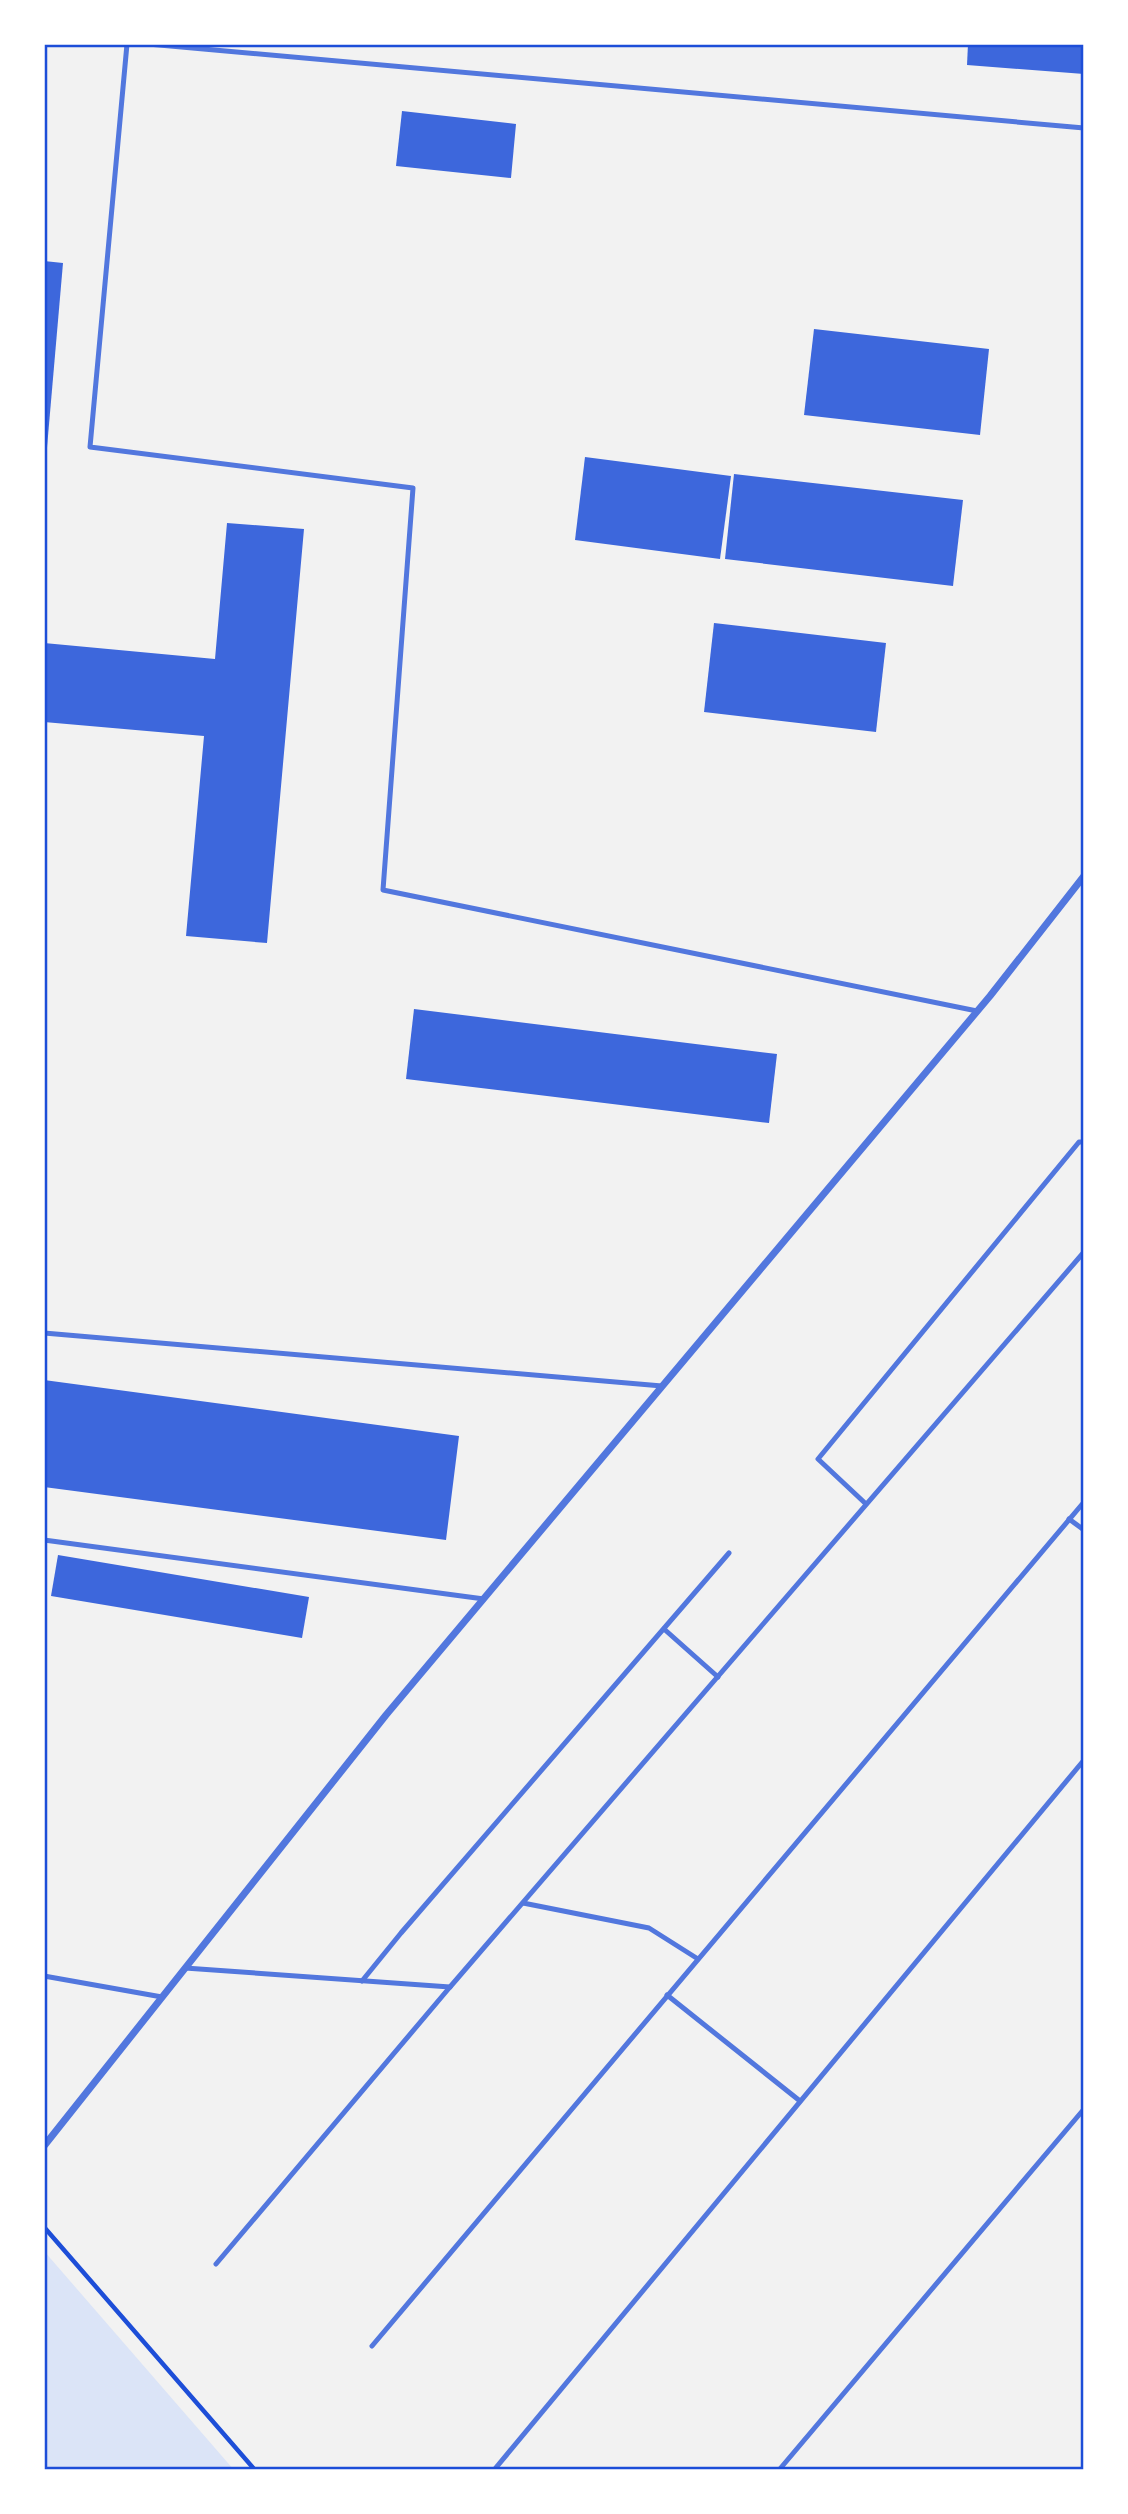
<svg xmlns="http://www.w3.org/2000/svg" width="1128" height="2514" font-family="Arial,sans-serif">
	<rect width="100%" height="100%" fill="#f2f2f2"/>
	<!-- green -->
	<polygon fill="#dbe4f7" points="44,2251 234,2470 44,2470"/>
	<!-- building -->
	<g fill="#3d67dc">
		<polygon points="968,44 1084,44 1084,74 967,65"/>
		<polygon points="402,111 516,124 511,178 396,166"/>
		<polygon points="44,261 63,263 46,459 44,459"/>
		<polygon points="814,329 989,349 980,435 804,415"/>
		<polygon points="585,457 731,476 720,559 575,540"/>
		<polygon points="734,474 963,500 953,586 725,559"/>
		<polygon points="227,523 304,529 267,943 186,936 204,736 44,722 44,643 215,659"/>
		<polygon points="714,623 886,643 876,732 704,712"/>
		<polygon points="414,1009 777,1054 769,1123 406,1079"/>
		<polygon points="44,1380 459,1436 446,1540 44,1487"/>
		<polygon points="58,1555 309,1597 302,1638 51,1596"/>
	</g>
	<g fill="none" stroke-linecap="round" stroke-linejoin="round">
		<!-- path -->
		<polyline stroke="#1d4ed8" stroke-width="4.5" points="44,2227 255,2470"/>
		<!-- service -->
		<g stroke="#5277de" stroke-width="5">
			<polyline points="127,44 90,447 413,488 383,890 977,1011"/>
			<polyline points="148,44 1084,128"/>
			<polyline points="44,1333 662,1386"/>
			<polyline points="866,1504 818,1459 1079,1142 1084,1142"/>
			<polyline points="1069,1519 1084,1530"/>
			<polyline points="44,1540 484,1599"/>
			<polyline points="664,1629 718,1677"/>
			<polyline points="523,1903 649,1928 698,1959"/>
			<polyline points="185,1968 450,1987 1084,1252"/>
			<polyline points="44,1976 162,1997"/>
			<polyline points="362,1981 401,1933 729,1553"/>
			<polyline points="667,1995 800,2101"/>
			<polyline points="216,2264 450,1987"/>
			<polyline points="372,2346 1084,1502"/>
			<polyline points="494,2470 1084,1760"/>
			<polyline points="779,2470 1084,2109"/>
		</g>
		<!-- minor -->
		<polyline stroke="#5277de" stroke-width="7" points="44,2146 386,1715 990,996 1084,876"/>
	</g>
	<!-- border -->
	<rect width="1128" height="2514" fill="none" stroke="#ffffff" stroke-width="91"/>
	<rect x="46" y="46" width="1036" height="2422" fill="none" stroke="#1d4ed8" stroke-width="2.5"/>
</svg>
